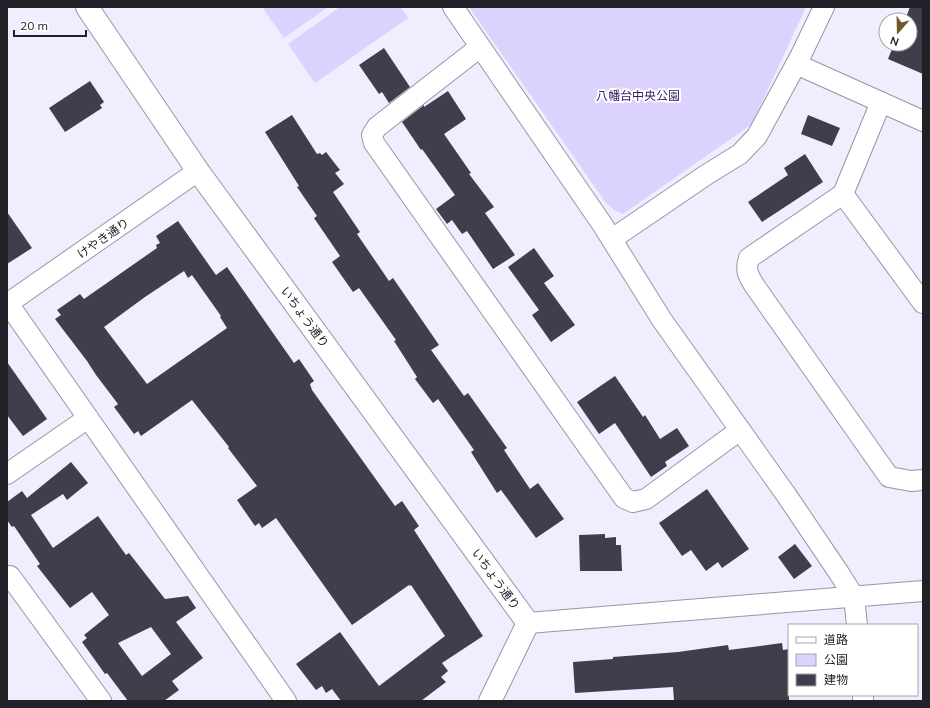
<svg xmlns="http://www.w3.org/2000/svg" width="930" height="708" font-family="Mulish,'Noto Sans JP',sans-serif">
	<rect width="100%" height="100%" fill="#f0edfe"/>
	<!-- green -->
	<g fill="#dbd2fe">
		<polygon points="262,7 328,7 284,38"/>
		<polygon points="340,7 400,7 408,18 315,83 288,44"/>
		<polygon points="469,7 806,7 752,124 623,214 614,210 606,203"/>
	</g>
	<!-- building -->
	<g fill="#403e4b" fill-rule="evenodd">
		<polygon points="910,7 923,7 923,74 888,59 894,44 910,44 910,20 905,20"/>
		<polygon points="384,48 410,87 389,103 382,92 379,94 359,65"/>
		<polygon points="90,81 104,102 100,105 102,108 65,132 49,108"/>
		<polygon points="448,91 466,119 444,134 471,173 469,174 494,207 485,213 515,255 493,269 467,231 462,234 452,220 447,224 436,209 455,195 422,149 421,150 402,122 424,105 424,107"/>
		<polygon points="292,115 317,154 320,153 322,155 326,152 340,170 335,173 344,184 333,192 360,232 357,234 389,281 393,278 439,345 431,350 464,396 468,393 507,448 504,450 530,489 538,483 564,519 536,538 501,490 497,493 471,452 474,450 438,399 433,403 415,379 417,377 394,341 396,340 359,288 353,292 332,262 340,256 314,218 317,216 297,187 299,186 265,132"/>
		<polygon points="808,115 840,128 832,146 801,134"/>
		<polygon points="805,154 823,182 762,222 748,202 788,175 784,168"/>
		<polygon points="7,212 32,248 7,264"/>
		<path d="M178 221 216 275 227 267 294 363 299 359 314 381 310 384 312 390 395 506 402 501 419 526 414 530 483 636 442 663 448 671 441 677 446 682 421 701H341L332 689 326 693 322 686 316 690 296 664 340 632 379 686 445 636 411 585 410 586 409 585 352 625 276 518 262 528 259 523 255 526 237 500 257 486 228 448 229 447 192 400 141 436 138 431 134 434 114 407 118 404 96 375 87 361 55 319 61 315 57 310 80 294 84 299 157 248 156 245 160 243 156 236ZM184 271 188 278 192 275 221 316 220 317 227 328 147 384 104 327 145 297Z"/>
		<polygon points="534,248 554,276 544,283 575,325 551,342 532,315 539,310 508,267"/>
		<polygon points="7,362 47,419 23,436 7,415"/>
		<polygon points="615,376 643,417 645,415 660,439 677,428 689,446 665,462 667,466 651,477 615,423 599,434 577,402"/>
		<path d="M71 462 88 483 67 500 63 494 31 515 53 548 98 516 126 555 129 553 165 599 188 596 196 608 176 622 203 658 172 681 179 690 164 701H128L107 673 105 674 82 642 87 638 84 635 109 615 92 592 70 608 37 566 40 564 14 526 12 527 7 520V502L22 491 27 498ZM151 627 171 654 142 676 118 643Z"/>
		<polygon points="707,489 749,549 722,568 718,562 706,571 691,550 682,556 659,523"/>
		<polygon points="605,534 605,538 616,537 616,545 621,545 622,571 580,571 579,535"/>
		<polygon points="795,544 812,566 794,579 778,557"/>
		<polygon points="782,643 783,650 789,649 789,701 674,701 673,687 575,693 573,662 613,659 613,657 678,652 728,645 729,650"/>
	</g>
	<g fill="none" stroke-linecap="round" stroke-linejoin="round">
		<!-- street casing -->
		<g stroke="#9895a5" stroke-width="22">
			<g id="street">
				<polyline points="453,7 602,224 662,320 787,496 839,573 854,597 857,625"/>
				<polyline points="480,47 377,127 372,135 374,143 624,498 633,502 646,499 740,430"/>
				<polyline points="796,64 923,121"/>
				<path d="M881 102 843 194 749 258C745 270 748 275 754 285L889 477 911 481 923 480"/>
				<polyline points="843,194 923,303"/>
				<polyline points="612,239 706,175 740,154 757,136 800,57 824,7"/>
				<polyline points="7,302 286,701"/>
				<polyline points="7,304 198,171"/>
				<polyline points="7,474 88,418"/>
				<polyline points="7,579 10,576 101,701"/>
				<polyline points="528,623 923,591"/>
				<polyline points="863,695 863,701"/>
			</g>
		</g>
		<!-- secondary casing -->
		<g stroke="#9895a5" stroke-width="24">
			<polyline id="secondary" points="87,7 198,171 528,623 490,701"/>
		</g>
		<!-- street -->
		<use href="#street" stroke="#fff" stroke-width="20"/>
		<!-- secondary -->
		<use href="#secondary" stroke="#fff" stroke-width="22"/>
	</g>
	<g text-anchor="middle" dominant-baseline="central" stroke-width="4" stroke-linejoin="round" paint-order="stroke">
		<!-- park labels -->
		<g font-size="12" fill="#3c236d" stroke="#fff">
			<text x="638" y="95">八幡台中央公園</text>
		</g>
		<!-- street labels -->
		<g font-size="12" fill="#232128" stroke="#fff">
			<text transform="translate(103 238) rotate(-35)">けやき通り</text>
			<text transform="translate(305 317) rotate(54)">いちょう通り</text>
			<text transform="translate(496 579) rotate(54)">いちょう通り</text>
		</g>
	</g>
	<!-- border -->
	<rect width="930" height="708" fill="none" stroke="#232128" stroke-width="16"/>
	<!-- legend -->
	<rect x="788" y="624" width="130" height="72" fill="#ffffff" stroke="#a7a6a9"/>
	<rect x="796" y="637" width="20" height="6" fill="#ffffff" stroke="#a7a6a9"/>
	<text x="824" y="644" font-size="12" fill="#232128">道路</text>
	<rect x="796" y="654" width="20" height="12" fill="#dbd2fe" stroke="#a7a6a9"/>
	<text x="824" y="664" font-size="12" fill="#232128">公園</text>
	<rect x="796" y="674" width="20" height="12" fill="#403e4b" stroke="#a7a6a9"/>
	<text x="824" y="684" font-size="12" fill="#232128">建物</text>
	<!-- north arrow -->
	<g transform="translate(898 32) rotate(200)"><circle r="19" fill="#ffffff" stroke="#a7a6a9"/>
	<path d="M0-3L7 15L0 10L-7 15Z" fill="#6f5929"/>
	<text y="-6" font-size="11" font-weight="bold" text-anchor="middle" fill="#232128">N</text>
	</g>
	<!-- scale -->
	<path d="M14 30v6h72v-6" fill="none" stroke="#232128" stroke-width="2"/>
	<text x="20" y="30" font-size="12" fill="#232128" stroke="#ffffff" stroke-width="3" paint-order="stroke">20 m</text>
</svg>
